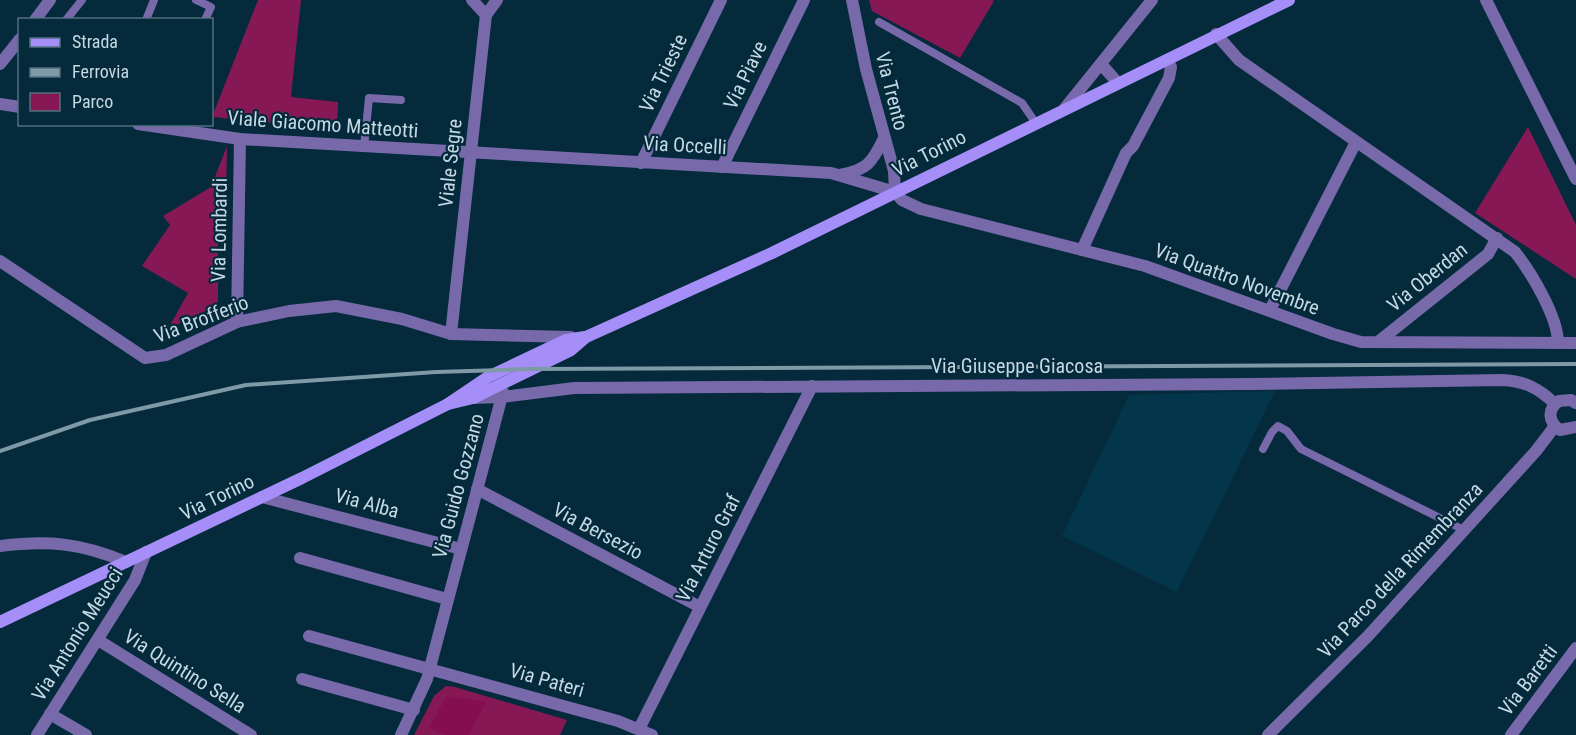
<svg xmlns="http://www.w3.org/2000/svg" width="1576" height="735" font-family="'Roboto Condensed',sans-serif">
	<rect width="100%" height="100%" fill="#042a3b"/>
	<!-- built -->
	<polygon fill="#04364b" points="1275,391 1177,592 1062,536 1129,395"/>
	<!-- green -->
	<g fill="#861955">
		<polygon points="258,0 301,0 291,97 338,102 337,129 212,117"/>
		<polygon points="869,0 992,0 994,1 960,58 872,11"/>
		<polygon points="1528,127 1576,225 1576,279 1475,213"/>
		<polygon points="227,146 226,199 218,198 218,305 168,329 188,293 142,266 170,225 163,216 211,187"/>
		<polygon points="446,686 455,687 567,720 560,735 414,735 434,696"/>
	</g>
	<!-- forest -->
	<polygon fill="#850e53" points="447,696 486,702 469,735 446,735 428,728"/>
	<g fill="none" stroke-linecap="round" stroke-linejoin="round">
		<!-- lane -->
		<g stroke="#7769aa" stroke-width="8">
			<polyline points="196,0 211,7 205,20"/>
			<polyline points="66,20 82,0"/>
			<polyline points="146,20 154,0"/>
			<polyline points="879,22 1022,103 1035,122"/>
			<polyline points="364,147 369,98 401,100"/>
			<polyline points="1263,449 1272,432 1278,426 1287,431 1301,449 1464,530"/>
		</g>
		<!-- street -->
		<g stroke="#7769aa" stroke-width="12">
			<polyline points="472,0 486,15"/>
			<polyline points="852,0 866,69 894,171 895,192"/>
			<polyline points="1486,0 1576,179"/>
			<polyline points="35,20 50,0"/>
			<path d="M1216 34 1239 60 1515 252C1531 272 1558 317 1558 343"/>
			<polyline points="0,64 20,39"/>
			<polyline points="1101,64 1117,82"/>
			<polyline points="0,104 20,107"/>
			<polyline points="1065,108 1152,0"/>
			<polyline points="138,124 240,139 831,173 895,192"/>
			<polyline points="641,163 721,0"/>
			<polyline points="722,167 804,0"/>
			<path d="M840 175C867 170 872 163 884 138"/>
			<polyline points="895,192 902,200 921,209 1145,266 1333,334 1361,342 1576,343"/>
			<polyline points="1082,250 1126,153 1133,146 1169,78 1171,67 1167,60"/>
			<polyline points="0,261 145,358 166,355 237,322 289,311 336,306 402,319 451,334 571,337"/>
			<polyline points="1270,310 1356,142"/>
			<polyline points="237,322 240,139"/>
			<polyline points="451,334 486,15 497,0"/>
			<polyline points="1378,342 1488,254 1497,238"/>
			<path d="M473 398 502 397 574 388 1249 384 1502 380C1524 381 1539 388 1555 404"/>
			<path d="M1576 403 1571 400 1559 401C1547 409 1548 422 1560 430L1576 427"/>
			<polyline points="477,489 700,607"/>
			<polyline points="262,497 461,549"/>
			<path d="M0 546C48 540 81 543 126 562"/>
			<polyline points="300,558 447,599"/>
			<polyline points="309,636 618,721 652,735"/>
			<polyline points="98,640 251,735"/>
			<polyline points="302,679 414,710"/>
			<polyline points="50,714 86,735"/>
			<polyline points="639,729 812,386"/>
			<polyline points="37,735 135,580 146,552"/>
			<polyline points="401,735 427,679 503,392"/>
			<polyline points="1268,735 1368,636 1536,451 1555,426"/>
			<polyline points="1511,735 1576,648"/>
		</g>
		<!-- secondary -->
		<g stroke="#a58ef7" stroke-width="12">
			<polyline points="448,404 473,398 571,350 586,337 772,253 1289,0"/>
			<polyline points="0,622 302,478 448,404 488,377 566,340 585,337"/>
		</g>
		<!-- rail -->
		<polyline stroke="#7f9aa7" stroke-width="4" points="0,451 90,420 246,385 436,372 530,369 1576,364"/>
	</g>
	<g text-anchor="middle" dominant-baseline="central" stroke-width="4.5" stroke-linejoin="round" paint-order="stroke">
		<!-- street labels -->
		<g font-size="20" fill="#c5d9e4" stroke="#042a3b">
			<text transform="translate(663 73) rotate(-64)">Via Trieste</text>
			<text transform="translate(745 75) rotate(-64)">Via Piave</text>
			<text transform="translate(892 91) rotate(76)">Via Trento</text>
			<text transform="translate(323 124) rotate(4)">Viale Giacomo Matteotti</text>
			<text transform="translate(685 145) rotate(3)">Via Occelli</text>
			<text transform="translate(929 153) rotate(-27)">Via Torino</text>
			<text transform="translate(450 163) rotate(-84)">Viale Segre</text>
			<text transform="translate(219 230) rotate(-89)">Via Lombardi</text>
			<text transform="translate(1427 277) rotate(-39)">Via Oberdan</text>
			<text transform="translate(1237 279) rotate(20)">Via Quattro Novembre</text>
			<text transform="translate(201 319) rotate(-21)">Via Brofferio</text>
			<text x="1017" y="366">Via Giuseppe Giacosa</text>
			<text transform="translate(458 486) rotate(-75)">Via Guido Gozzano</text>
			<text transform="translate(217 497) rotate(-26)">Via Torino</text>
			<text transform="translate(367 503) rotate(15)">Via Alba</text>
			<text transform="translate(598 531) rotate(28)">Via Bersezio</text>
			<text transform="translate(708 548) rotate(-63)">Via Arturo Graf</text>
			<text transform="translate(1400 570) rotate(-47)">Via Parco della Rimembranza</text>
			<text transform="translate(77 634) rotate(-58)">Via Antonio Meucci</text>
			<text transform="translate(185 671) rotate(32)">Via Quintino Sella</text>
			<text transform="translate(547 680) rotate(16)">Via Pateri</text>
			<text transform="translate(1528 680) rotate(-53)">Via Baretti</text>
		</g>
	</g>
	<!-- legend -->
	<rect x="18" y="18" width="195" height="108" fill="#042a3b" stroke="#51707f" stroke-width="1.5"/>
	<rect x="30" y="38" width="30" height="9" fill="#a58ef7" stroke="#51707f" stroke-width="1.5"/>
	<text x="72" y="48" font-size="18" fill="#c5d9e4">Strada</text>
	<rect x="30" y="68" width="30" height="9" fill="#7f9aa7" stroke="#51707f" stroke-width="1.5"/>
	<text x="72" y="78" font-size="18" fill="#c5d9e4">Ferrovia</text>
	<rect x="30" y="93" width="30" height="18" fill="#861955" stroke="#51707f" stroke-width="1.5"/>
	<text x="72" y="108" font-size="18" fill="#c5d9e4">Parco</text>
</svg>
